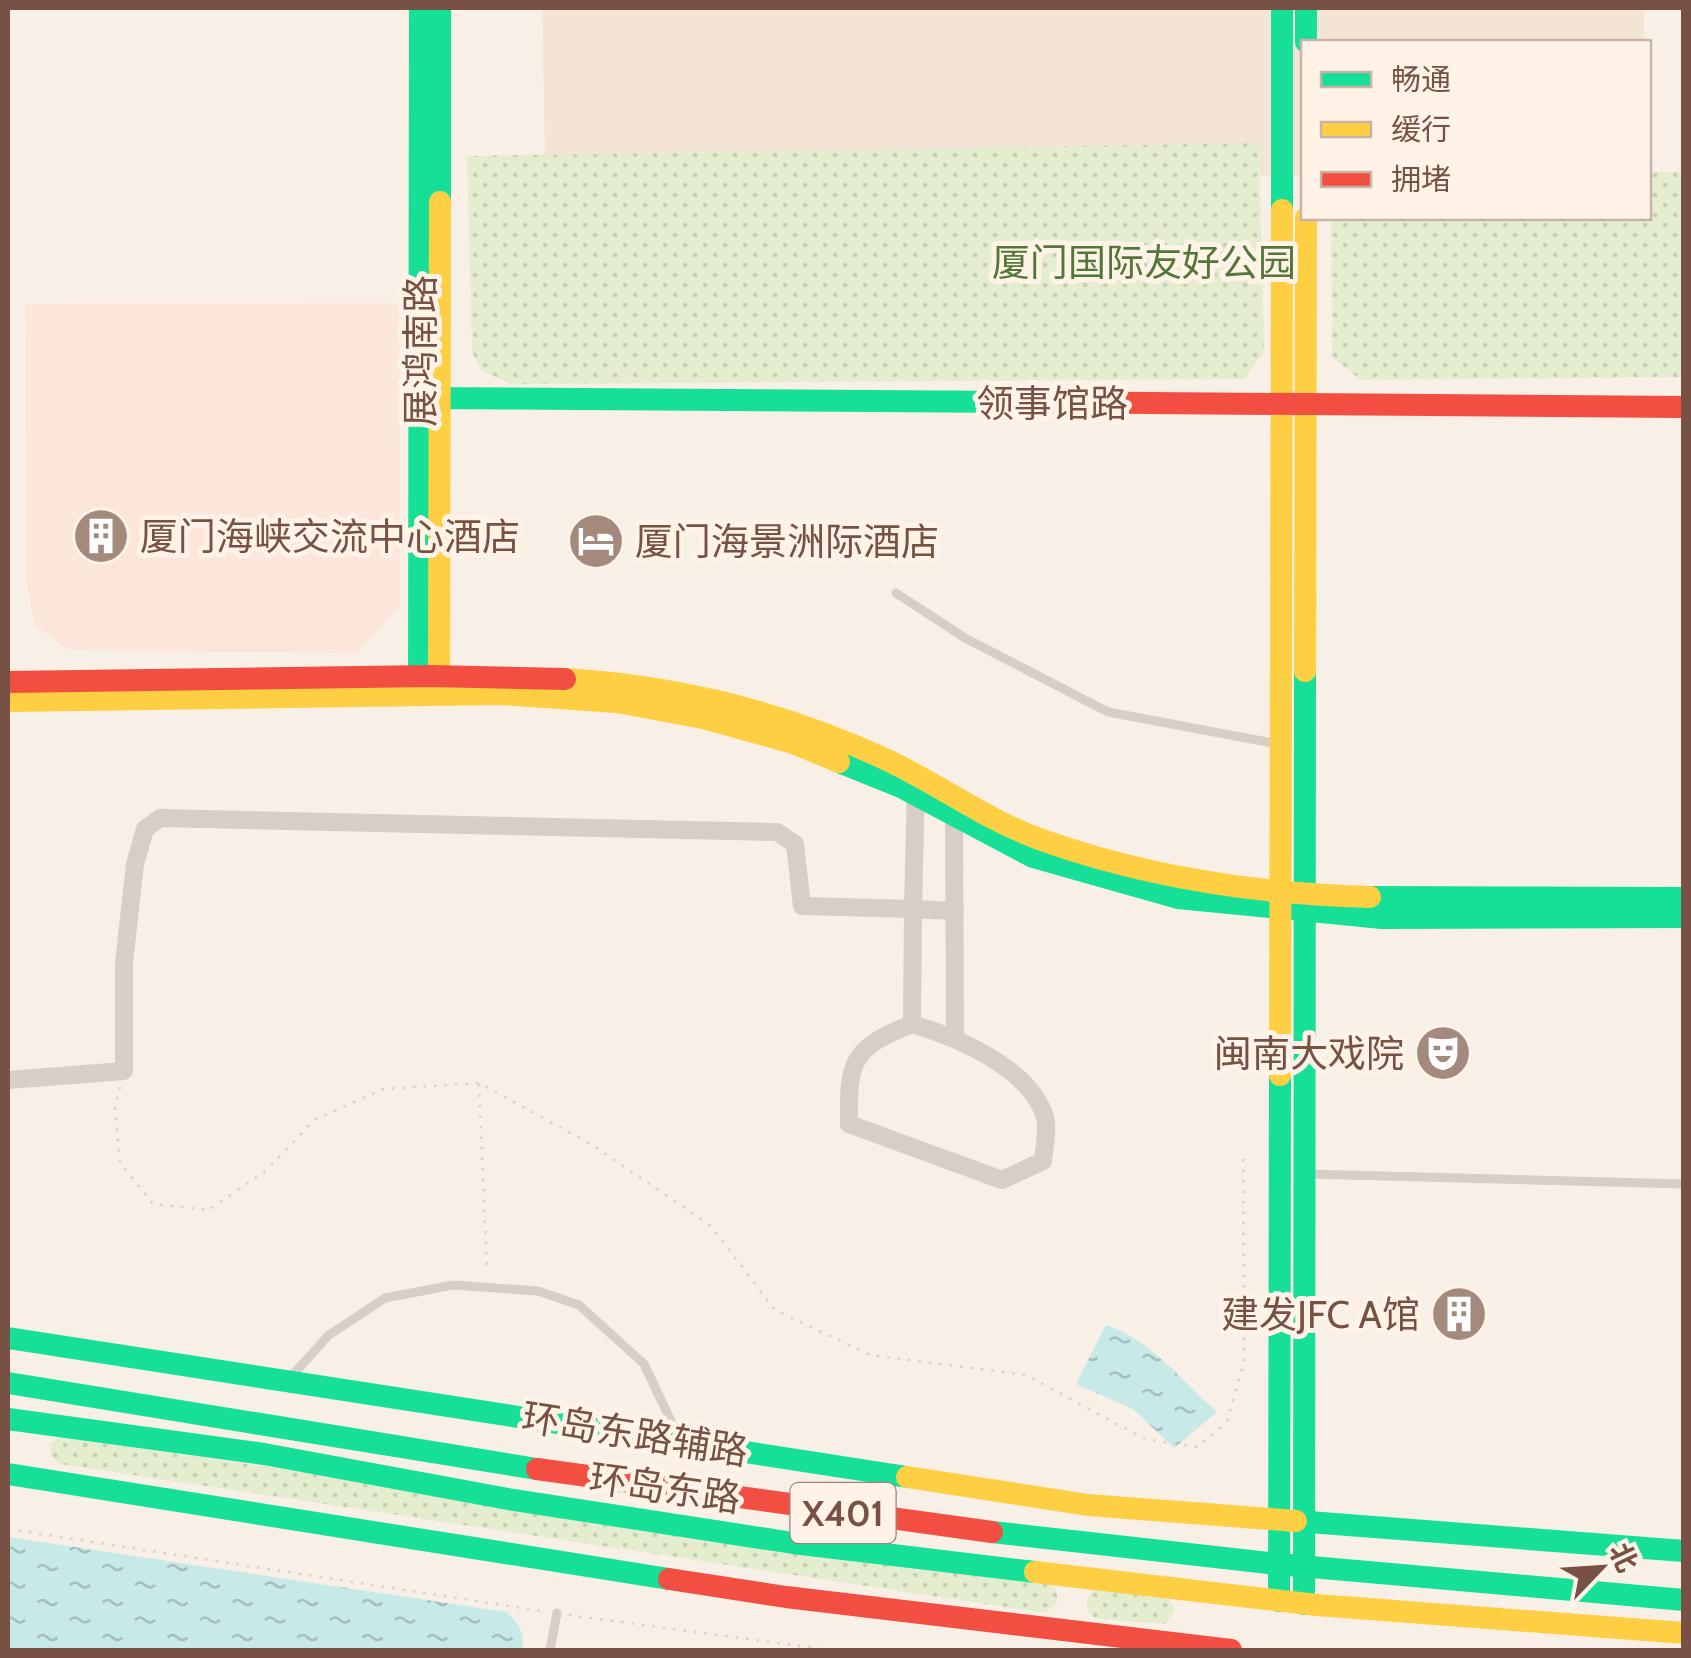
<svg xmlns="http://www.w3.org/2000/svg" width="1691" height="1658" font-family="Cabin,'Noto Sans SC',sans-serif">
	<defs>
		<pattern id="green-dots" width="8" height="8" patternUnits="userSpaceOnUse" patternTransform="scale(2.5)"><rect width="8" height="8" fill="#e4eecf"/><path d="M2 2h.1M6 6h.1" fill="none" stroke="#c7ceb3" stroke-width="1.8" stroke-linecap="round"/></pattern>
		<pattern id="water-ripples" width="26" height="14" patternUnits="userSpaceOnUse" patternTransform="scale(2.5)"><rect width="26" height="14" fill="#c7e9e8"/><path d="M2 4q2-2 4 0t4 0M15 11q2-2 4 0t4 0" fill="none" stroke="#a6bfbe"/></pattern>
	</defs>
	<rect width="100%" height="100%" fill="#f8efe6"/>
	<!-- residential -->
	<polygon fill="#f4e4d5" points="542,8 1644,8 1644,42 1304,42 1303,176 1260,176 1259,143 545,155"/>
	<!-- commercial -->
	<polygon fill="#fce5db" points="399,303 400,606 356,653 69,650 34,625 27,583 25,304"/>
	<!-- green -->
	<g fill="url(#green-dots)">
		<polygon points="1259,143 1264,351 1245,379 511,384 481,370 472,352 467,156"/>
		<polygon points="1649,172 1683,172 1683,377 1361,380 1332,357 1331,218 1648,218"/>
		<path d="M61 1437 1042 1579C1053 1584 1059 1591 1057 1603L1045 1613 60 1464 52 1457 49 1444Z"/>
		<polygon points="1094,1589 1168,1598 1175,1609 1166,1624 1096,1619 1087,1610 1087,1598"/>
	</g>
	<!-- water -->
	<g fill="url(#water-ripples)">
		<path d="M1106 1325C1151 1340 1183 1382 1217 1412L1174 1448 1133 1409 1076 1384Z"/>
		<path d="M8 1537 507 1612C520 1624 524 1633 523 1650H8Z"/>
	</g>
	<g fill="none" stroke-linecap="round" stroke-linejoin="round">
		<!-- path -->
		<g stroke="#dacfca" stroke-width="2.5" stroke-dasharray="2.5 8" stroke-linecap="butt">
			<polyline points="479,1084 487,1271"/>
			<polyline points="120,1087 115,1107 120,1163 153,1204 209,1210 268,1169 314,1120 383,1089 479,1083 594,1146 711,1226 775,1310 870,1355 1026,1375 1145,1439 1198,1447 1227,1422 1244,1362 1243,1156"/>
			<polyline points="8,1529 541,1611"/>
			<polyline points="569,1615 830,1650"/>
		</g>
		<!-- lane -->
		<g stroke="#d8cdc7" stroke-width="9">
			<polyline points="896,593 965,638 1108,712 1278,744"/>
			<polyline points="1307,1174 1684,1184"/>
			<polyline points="289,1379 329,1335 385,1298 453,1285 538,1291 579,1305 644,1364 679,1438"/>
			<polyline points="550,1650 557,1613"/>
		</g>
		<!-- street -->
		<g stroke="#d8cdc7" stroke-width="18">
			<polyline points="916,785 913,909 955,911"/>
			<polyline points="954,807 955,1037"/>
			<path d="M912 1024C957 1037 1027 1067 1044 1114 1049 1127 1044 1148 1043 1161L1002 1180 849 1124C848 1062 851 1048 912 1024Z"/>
			<polyline points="8,1080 124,1071 124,963 135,864 145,829 160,818 777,832 795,844 802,906 913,909 912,1024"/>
		</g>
		<!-- fast -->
		<g stroke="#16e098" stroke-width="22">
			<polyline points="1306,8 1306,42"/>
			<polyline points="440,202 440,8"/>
			<polyline points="1282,210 1282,8"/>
			<polyline points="420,398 1024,402"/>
			<polyline points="419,689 420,8"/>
			<polyline points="839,762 901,787 1033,857 1178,898 1382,918 1684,917"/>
			<polyline points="1370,897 1684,898"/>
			<polyline points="8,1338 907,1477"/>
			<polyline points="8,1383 537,1469"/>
			<polyline points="8,1419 264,1454 508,1499 793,1543 1035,1572"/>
			<polyline points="8,1474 669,1579"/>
			<polyline points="1296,1521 1684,1551"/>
			<polyline points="992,1532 1278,1564 1684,1600"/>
			<polyline points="1279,1601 1280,1075"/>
			<polyline points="1304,1604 1305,671"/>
		</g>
		<!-- slow -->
		<g stroke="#ffcf43" stroke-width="22">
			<polyline points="1305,671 1306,218"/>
			<path d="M565 679C676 686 787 713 887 760 940 785 988 821 1042 840 1146 877 1260 894 1370 897"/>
			<polyline points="439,691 440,202"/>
			<polyline points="8,701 501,694 617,702 703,718 793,743 839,762"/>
			<polyline points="1280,1075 1282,210"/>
			<polyline points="907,1477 1088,1505 1296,1521"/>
			<polyline points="1035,1572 1317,1605 1684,1633"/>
		</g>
		<!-- jam -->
		<g stroke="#f24e42" stroke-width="22">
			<polyline points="1024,402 1684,407"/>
			<polyline points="8,682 430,676 565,679"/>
			<polyline points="537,1469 992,1532"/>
			<polyline points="669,1579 786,1597 1231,1650"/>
		</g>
	</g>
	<!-- icons -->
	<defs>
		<g id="building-disc" transform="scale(2.875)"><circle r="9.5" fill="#a4897d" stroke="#fff3e7"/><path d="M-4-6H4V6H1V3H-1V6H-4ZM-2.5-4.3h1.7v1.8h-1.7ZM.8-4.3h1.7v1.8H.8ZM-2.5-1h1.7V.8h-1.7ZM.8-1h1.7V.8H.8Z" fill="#fff"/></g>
		<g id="hotel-disc" transform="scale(2.875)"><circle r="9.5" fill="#a4897d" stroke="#fff3e7"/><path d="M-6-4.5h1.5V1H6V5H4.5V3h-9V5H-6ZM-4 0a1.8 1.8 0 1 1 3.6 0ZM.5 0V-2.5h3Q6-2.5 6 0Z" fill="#fff"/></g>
		<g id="theatre-disc" transform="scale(2.875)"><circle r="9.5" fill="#a4897d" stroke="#fff3e7"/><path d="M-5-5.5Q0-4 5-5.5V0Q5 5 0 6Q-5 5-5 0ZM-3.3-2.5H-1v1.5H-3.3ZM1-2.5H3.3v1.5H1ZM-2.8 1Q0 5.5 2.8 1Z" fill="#fff"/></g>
	</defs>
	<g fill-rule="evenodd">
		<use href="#building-disc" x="101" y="536"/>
		<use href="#hotel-disc" x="596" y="541"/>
		<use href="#theatre-disc" x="1443" y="1053"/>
		<use href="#building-disc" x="1459" y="1314"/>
	</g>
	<g text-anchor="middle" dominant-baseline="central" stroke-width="10" stroke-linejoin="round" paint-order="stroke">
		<!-- shield labels -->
		<rect fill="#fff3e7" stroke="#a08275" stroke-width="2.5" x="790.5" y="1483" width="105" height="60" rx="8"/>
		<g font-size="35" font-weight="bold" fill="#775244">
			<text x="843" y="1513">X401</text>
		</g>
		<!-- park labels -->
		<g font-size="38" fill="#517839" stroke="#fff3e7">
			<text x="1144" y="262">厦门国际友好公园</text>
		</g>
		<!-- street labels -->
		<g font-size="38" fill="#775244" stroke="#fff3e7">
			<text transform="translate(420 351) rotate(-90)">展鸿南路</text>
			<text x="1052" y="403">领事馆路</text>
			<text transform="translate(635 1434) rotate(9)">环岛东路辅路</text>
			<text transform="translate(665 1488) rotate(8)">环岛东路</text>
		</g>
		<!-- poi labels -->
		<g font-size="38" fill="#775244" stroke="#fff3e7" text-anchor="start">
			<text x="140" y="536">厦门海峡交流中心酒店</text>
			<text x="635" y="541">厦门海景洲际酒店</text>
			<text x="1404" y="1053" text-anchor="end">闽南大戏院</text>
			<text x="1420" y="1314" text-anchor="end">建发JFC A馆</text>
		</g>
	</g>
	<!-- border -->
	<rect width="1691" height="1658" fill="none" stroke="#775244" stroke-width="20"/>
	<!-- legend -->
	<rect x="1301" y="40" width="350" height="180" fill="#fff3e7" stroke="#c9b3a6" stroke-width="2.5"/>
	<rect x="1321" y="72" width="50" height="15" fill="#16e098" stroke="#c9b3a6" stroke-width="2.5"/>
	<text x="1391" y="90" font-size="30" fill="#775244">畅通</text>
	<rect x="1321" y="122" width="50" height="15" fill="#ffcf43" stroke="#c9b3a6" stroke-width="2.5"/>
	<text x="1391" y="140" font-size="30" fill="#775244">缓行</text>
	<rect x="1321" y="172" width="50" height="15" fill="#f24e42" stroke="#c9b3a6" stroke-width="2.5"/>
	<text x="1391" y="190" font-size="30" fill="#775244">拥堵</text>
	<!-- north arrow -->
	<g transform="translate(1601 1568) rotate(65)" stroke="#fff3e7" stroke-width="8" paint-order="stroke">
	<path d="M0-8L18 38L0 25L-18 38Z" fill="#775244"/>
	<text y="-15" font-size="28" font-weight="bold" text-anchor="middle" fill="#775244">北</text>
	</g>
</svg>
